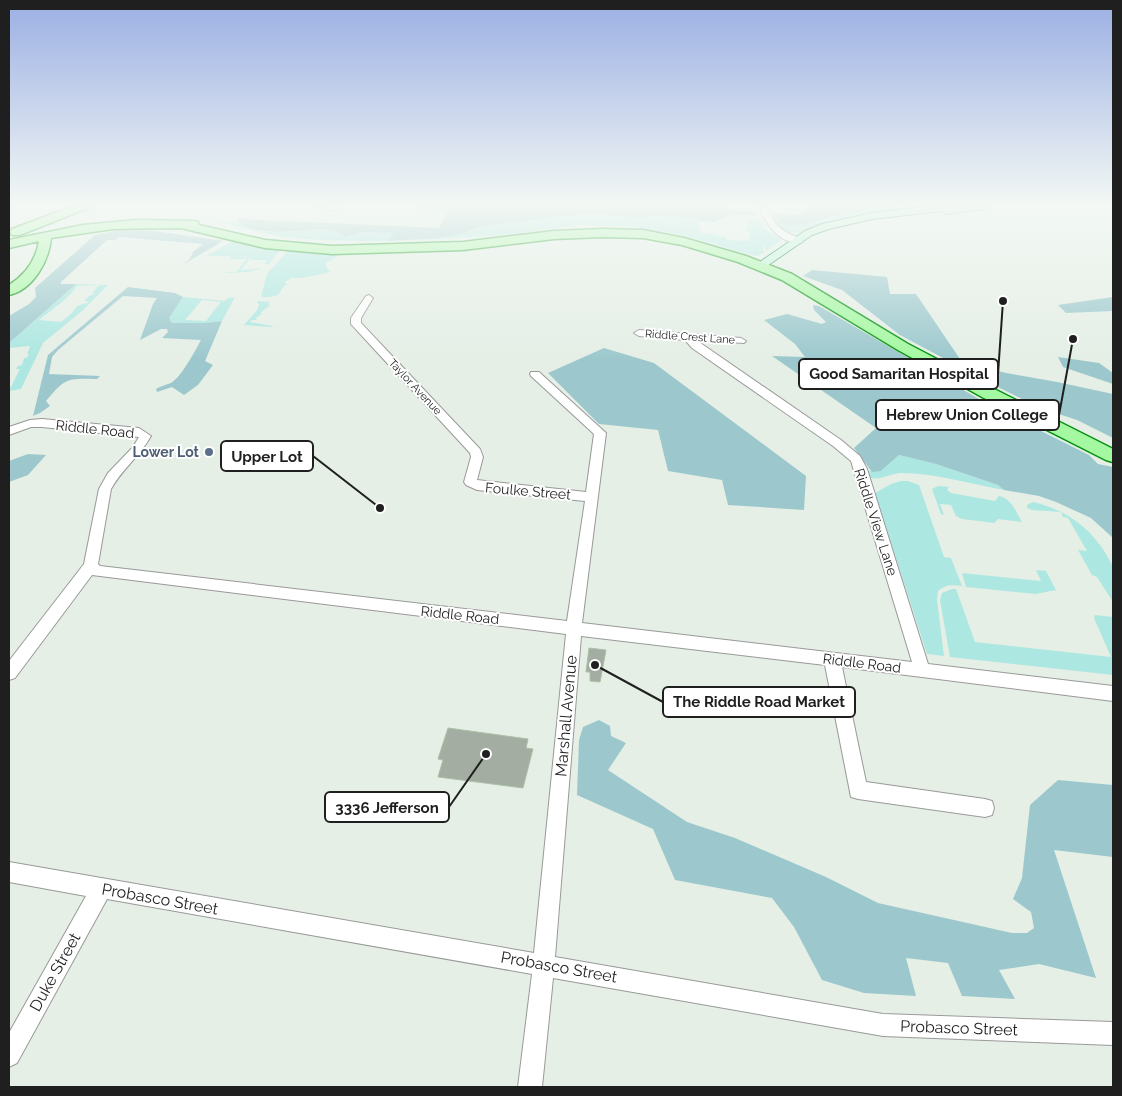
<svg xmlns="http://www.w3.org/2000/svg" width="1122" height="1096" font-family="Raleway,sans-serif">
	<rect width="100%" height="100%" fill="#e5efe6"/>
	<!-- grass -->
	<g fill="#ade7e1" fill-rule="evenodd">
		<path d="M906 206H938L831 221 797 233C785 233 776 225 773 214L781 217 782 223 789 226 818 222 835 214 857 210Z"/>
		<polygon points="590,213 643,219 654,216 693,218 699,221 700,232 726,237 727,240 749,241 750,232 746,231 746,229 748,228 747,220 758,221 767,231 783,239 766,251 762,241 764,253 756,256 678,234 624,226 580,225 504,235 418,240 460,234 483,226"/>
		<path d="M216 222 238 223 261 232 332 230 345 237 361 232 395 233 389 241C354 241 319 241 284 237 261 233 239 227 216 222Z"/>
		<polygon points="231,242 280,250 269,264 265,264 267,260 251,260 248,257 236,256 248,258 249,260 241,270 263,268 249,272 227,273 225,272 236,272 247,259 229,259 231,256 206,256"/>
		<path d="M288 251 341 254 326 263V267L331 272 302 278H291L284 283 288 284C276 289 287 298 261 297L267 274Z"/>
		<path d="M76 284 108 285 82 311 43 343 21 389 9 391 20 369H16L18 366 22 365 24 358H27L29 354H27L30 347 29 346 9 348V343ZM99 285 92 293H95L89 296 84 301 90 302 77 306 72 313 61 322 39 320C53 309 69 298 77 286Z"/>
		<path d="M183 297 224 301 228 298 235 297 222 321 205 323H172L169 318ZM202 300 221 302 206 321 185 320Z"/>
		<polygon points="257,301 270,302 268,304 270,305 260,313 262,314 256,318 257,320 252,320 250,322 273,326 272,327 244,325 257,310 259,305"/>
		<path d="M899 455 936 464 998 485 1004 490C970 484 935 473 900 473 890 474 881 480 870 478L868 471H881Z"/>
		<path d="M901 481H908L919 485 944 557 951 558 962 586C953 585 946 584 938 591L937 600 944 656 927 654 875 493 891 484Z"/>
		<path d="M938 486 949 487 947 490 951 493 995 501 999 496C1012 499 1016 512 1022 522L998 519 994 523 962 519 956 516 951 505 940 504 944 515 941 514 932 489Z"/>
		<path d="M1033 502C1064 509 1090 527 1106 554 1108 558 1112 563 1113 568 1116 578 1113 592 1113 602L1097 577 1092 575 1078 550 1087 551 1068 518 1063 517 1061 512 1032 510 1027 508V505Z"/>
		<polygon points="1036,570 1046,571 1056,590 1035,594 966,587 962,573 1041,581"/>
		<polygon points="952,589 956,589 975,642 1111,657 1094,618 1095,615 1113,617 1113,675 950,657 940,600 942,593"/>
	</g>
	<!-- forest -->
	<g fill="#9cc8cd">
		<path d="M422 206H722L730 211 756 212V215H731L714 222 699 221 693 218 654 216 643 219 590 213 483 226 460 234 439 238 389 241 394 233 361 232 345 237C341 234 336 231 331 230 308 227 250 241 237 219L439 228 448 211 420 209Z"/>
		<path d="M811 206H906C889 208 871 208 855 210 831 214 801 233 779 222L780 217 772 213 798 215Z"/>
		<polygon points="115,231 155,231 223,241 184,264 192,257 190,257 193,254 192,253 203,244 119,237 115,240 107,240 61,282 61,284 76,284 9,343 9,316 29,304 36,297 35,288 95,235"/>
		<polygon points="812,270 887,277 890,294 916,294 962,362 1006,373 1057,382 1113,394 1113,438 1077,420 1040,408 988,382 900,335 842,290 803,276"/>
		<path d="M128 287 175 293 183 297 169 318 172 323H205L222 321 205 361 213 365 198 385 184 395 172 387 157 392 156 389C161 386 166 385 171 383 182 376 195 351 201 340L162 338 168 332 167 329H161L140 340 153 304 157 298 123 296 58 350 52 357 49 374 100 376 97 379C67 378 65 378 46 401L50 406 40 413 33 416 48 355Z"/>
		<polygon points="1113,297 1113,311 1066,313 1058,305"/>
		<polygon points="813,305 819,306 991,406 1089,455 1098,464 1113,467 1113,538 1091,518 1056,502 1039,496 1004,490 998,485 936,464 899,455 881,471 872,472 854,448 876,428 772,356 805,357 795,344 764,320 787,314 822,324 826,322 814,310"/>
		<polygon points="604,348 654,363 806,476 804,510 728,505 722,480 668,471 658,430 599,424 548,373"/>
		<polygon points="1058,357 1099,363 1113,373 1113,384 1063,367"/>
		<polygon points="28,454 46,455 28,475 9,482 9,461"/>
		<polygon points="599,720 610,726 611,736 626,743 608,770 687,822 735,838 826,877 878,903 1012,933 1027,933 1034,928 1031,912 1013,899 1022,878 1030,805 1058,780 1113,785 1113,857 1054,850 1096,978 1039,964 999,970 1015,999 962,996 948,963 906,958 916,996 864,993 822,980 794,927 772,898 675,880 653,829 577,795 579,740 583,727"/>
	</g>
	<!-- building -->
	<g fill="#a3ada1" stroke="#acc0a8">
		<polygon points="589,648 606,650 600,682 590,681 590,672 586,672"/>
		<polygon points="448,728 528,739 526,748 533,749 523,788 438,777 443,760 438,759"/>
	</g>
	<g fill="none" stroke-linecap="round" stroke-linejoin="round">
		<!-- street casing -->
		<g stroke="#999" stroke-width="2">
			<g id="street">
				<polygon points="312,206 335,206 338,208 334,210"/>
				<path d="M759 206H767C773 226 783 232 802 239V243C780 245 765 224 759 206Z"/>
				<path d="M369 295 373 298 361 318V323L480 449 483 457 477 480 586 492 594 434 531 376 530 374 531 372H539L606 433 582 623 912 662 851 461 833 446 692 348 685 340 639 336 634 333 639 330 741 338 746 341 744 343 696 340 841 440 860 456 867 469 928 664 1113 686V701L842 667 866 782 985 799 992 801 994 808 992 815 985 817 858 799 851 797 825 665 581 636 555 957 883 1014 1113 1022V1045L883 1036 553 978 542 1087H518L532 974 107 899 17 1063 9 1067V1033L86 896 9 882V862L534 953 566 634 92 575 15 678 9 680V661L84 564 99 489 108 473 133 447 139 437 42 427H31L9 435V427L30 420 42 419 139 428 151 436C140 456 122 469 111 489L98 564 100 566 567 621 585 501 477 490 466 485 464 482 471 457 470 453 351 324V318L366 296Z"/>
			</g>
		</g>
		<!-- secondary casing -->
		<g stroke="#09723e" stroke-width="2">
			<polygon id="secondary" points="931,206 989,206 984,209 946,214 941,211 872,219 829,229 812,235 764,268 760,269 754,266 805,231 822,224 872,213"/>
		</g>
		<!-- primary casing -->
		<g stroke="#06930f" stroke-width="3">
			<g id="primary">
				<polygon points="74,206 90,206 88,208 20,235 12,235 10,232 12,229"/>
				<path d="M136 220 194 221 198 222 199 225 265 240 332 246 463 242 554 231 602 229 643 230 684 238 746 256 792 274 908 344 994 389 1113 449V462L1106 460 982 397 898 350 782 280 738 262 682 245 643 238 602 237 554 239 463 250 332 254 265 248 181 228 113 229 51 238C49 261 33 290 9 295V285C25 275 36 260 39 241L9 248V240L83 225Z"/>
			</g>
		</g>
		<!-- street -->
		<use href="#street" fill="#fff" fill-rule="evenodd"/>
		<!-- secondary -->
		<use href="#secondary" fill="#bbf7d6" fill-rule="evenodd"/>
		<!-- primary -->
		<use href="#primary" fill="#a4f8a1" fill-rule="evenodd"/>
	</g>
	<!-- sky -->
	<linearGradient id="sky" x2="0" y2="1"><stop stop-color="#9bafe3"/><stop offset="0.57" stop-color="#f3f8f4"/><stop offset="1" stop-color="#f3f8f4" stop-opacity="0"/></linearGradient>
	<rect width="1122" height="359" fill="url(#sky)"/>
	<!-- markers -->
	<circle fill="#5c6f8a" stroke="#fff" stroke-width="2" cx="209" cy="452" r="5"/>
	<g text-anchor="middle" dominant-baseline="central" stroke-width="4" stroke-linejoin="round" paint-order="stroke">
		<!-- far-street labels -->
		<g font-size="11" fill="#1f1f1f" stroke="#fff">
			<text transform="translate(690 337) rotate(4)">Riddle Crest Lane</text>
			<text transform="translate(415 387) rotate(47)">Taylor Avenue</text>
		</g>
		<!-- street labels -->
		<g font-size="14" fill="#1f1f1f" stroke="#fff">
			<text transform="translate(95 429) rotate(6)">Riddle Road</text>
			<text transform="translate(528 491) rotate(5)">Foulke Street</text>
			<text transform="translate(876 522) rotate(72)">Riddle View Lane</text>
			<text transform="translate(460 615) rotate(6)">Riddle Road</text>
			<text transform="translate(862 663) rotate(7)">Riddle Road</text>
		</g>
		<!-- service labels -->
		<g font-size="14" font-weight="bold" fill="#4e5e75" stroke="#fff" text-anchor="end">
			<text x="199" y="452">Lower Lot</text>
		</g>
		<!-- near-street labels -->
		<g font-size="16" fill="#1f1f1f" stroke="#fff">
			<text transform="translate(566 716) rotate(-85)">Marshall Avenue</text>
			<text transform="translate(160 899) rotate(10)">Probasco Street</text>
			<text transform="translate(559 967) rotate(10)">Probasco Street</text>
			<text transform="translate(55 972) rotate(-61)">Duke Street</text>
			<text transform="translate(959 1028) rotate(2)">Probasco Street</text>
		</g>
	</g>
	<!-- callouts -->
	<path fill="none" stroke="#1f1f1f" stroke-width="2" d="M1003 301L998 374M1073 339L1059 415M380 508L313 456M595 665L663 702M486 754L449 807"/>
	<g fill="#1f1f1f" stroke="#fff" stroke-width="2">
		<circle cx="1003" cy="301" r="5"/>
		<circle cx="1073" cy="339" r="5"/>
		<circle cx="380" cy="508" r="5"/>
		<circle cx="595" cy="665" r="5"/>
		<circle cx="486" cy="754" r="5"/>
	</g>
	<g fill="#fff" stroke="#1f1f1f" stroke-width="2">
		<rect x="799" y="359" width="199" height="30" rx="5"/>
		<rect x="876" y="400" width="183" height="30" rx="5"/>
		<rect x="221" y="441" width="92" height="30" rx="5"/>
		<rect x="663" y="687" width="192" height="30" rx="5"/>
		<rect x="325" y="792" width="124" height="30" rx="5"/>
	</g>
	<g font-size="15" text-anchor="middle" font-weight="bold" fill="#1f1f1f">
		<text x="899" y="379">Good Samaritan Hospital</text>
		<text x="967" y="420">Hebrew Union College</text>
		<text x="267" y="462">Upper Lot</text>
		<text x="759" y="707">The Riddle Road Market</text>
		<text x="387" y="813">3336 Jefferson</text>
	</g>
	<!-- border -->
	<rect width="1122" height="1096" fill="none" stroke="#1f1f1f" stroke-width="20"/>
</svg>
